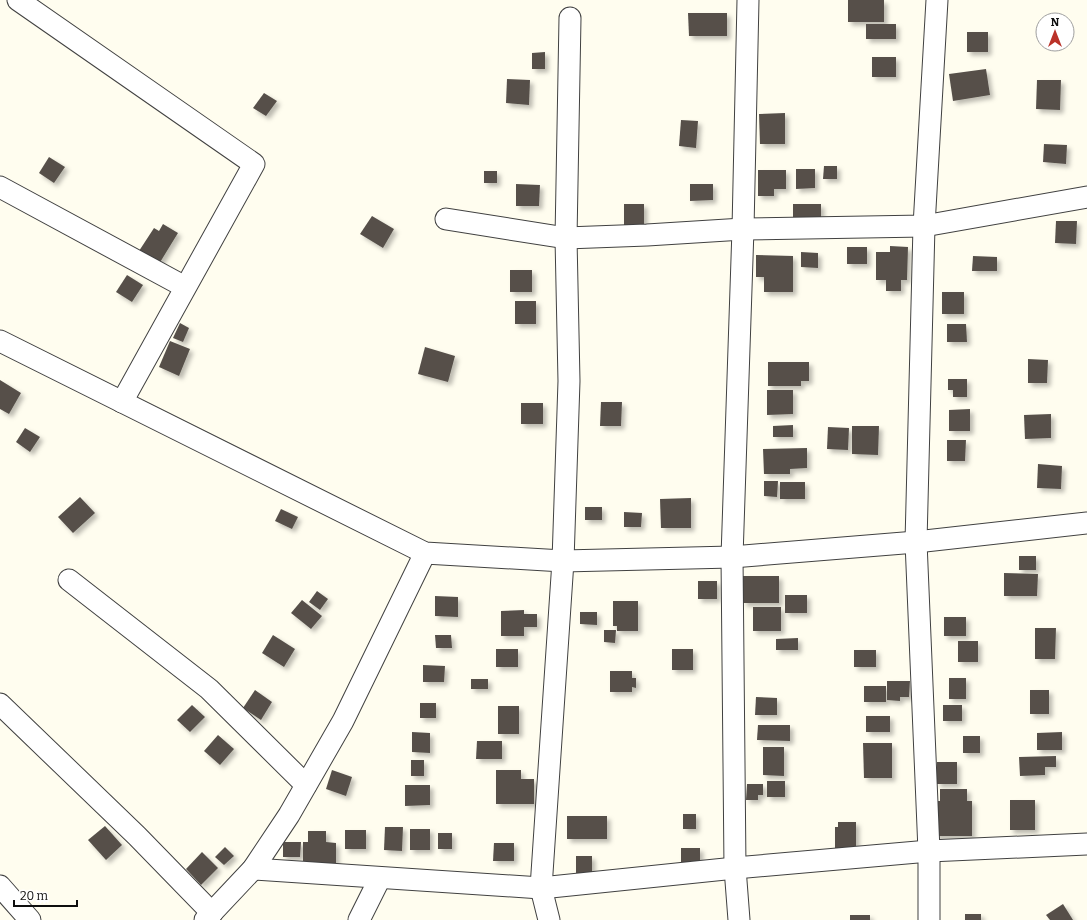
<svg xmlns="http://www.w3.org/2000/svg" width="1087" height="920" font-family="Bitter,serif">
	<defs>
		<filter id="shadow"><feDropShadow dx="3.5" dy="3.5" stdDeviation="2" flood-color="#0004"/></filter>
	</defs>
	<rect width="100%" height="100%" fill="#fffdef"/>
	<!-- building -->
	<g fill="#56504a" filter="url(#shadow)">
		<rect x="848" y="0" width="36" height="22"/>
		<polygon points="688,13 727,13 727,36 689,36"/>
		<rect x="866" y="24" width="30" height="15"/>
		<rect x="967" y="32" width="21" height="20"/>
		<polygon points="545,52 545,69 532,69 532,53"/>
		<rect x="872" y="57" width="24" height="20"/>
		<polygon points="986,69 990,95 953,101 949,74"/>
		<polygon points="507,79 530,80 529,105 506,103"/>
		<polygon points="1037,80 1061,80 1060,110 1036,109"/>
		<polygon points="264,93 277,101 266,116 253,108"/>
		<polygon points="785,113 785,144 760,144 759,114"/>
		<polygon points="681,120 698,121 696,148 679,146"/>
		<polygon points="1044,144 1067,145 1066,164 1043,162"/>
		<polygon points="49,157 65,167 54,183 39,173"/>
		<polygon points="824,166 837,166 837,179 823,179"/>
		<polygon points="796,169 815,169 815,188 796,189"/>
		<polygon points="758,170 786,170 786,189 774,189 774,196 758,196"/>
		<rect x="484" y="171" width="13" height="12"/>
		<polygon points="516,184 540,185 539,206 516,206"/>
		<polygon points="690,184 713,184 713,200 690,201"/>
		<rect x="624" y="204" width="20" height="23"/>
		<rect x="793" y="204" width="28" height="18"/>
		<polygon points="372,216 394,229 383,248 360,234"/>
		<polygon points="1056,221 1077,221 1076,244 1055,243"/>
		<polygon points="163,224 178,233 159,264 139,251 154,228 159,231"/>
		<polygon points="890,246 908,247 907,280 901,280 901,291 886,291 886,280 876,280 876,252 890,252"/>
		<rect x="847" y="247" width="20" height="17"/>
		<polygon points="801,252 818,253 818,268 801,267"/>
		<polygon points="756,255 793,256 793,292 764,292 764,277 756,277"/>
		<polygon points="973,256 997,257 997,271 972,271"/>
		<rect x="510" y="270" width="22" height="22"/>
		<polygon points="127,275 143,285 132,302 116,292"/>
		<rect x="942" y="292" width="22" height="22"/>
		<rect x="515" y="301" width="21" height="23"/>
		<polygon points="180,323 189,328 183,342 173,338"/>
		<polygon points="947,324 966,324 967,342 947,342"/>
		<polygon points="170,341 190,349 179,376 159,367"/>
		<polygon points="425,347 455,356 448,382 418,374"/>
		<polygon points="1028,359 1048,360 1047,383 1028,383"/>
		<polygon points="768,362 809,362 809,381 801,381 801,386 768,386"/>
		<polygon points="948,379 967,379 967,397 953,397 953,390 948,390"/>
		<polygon points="0,380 21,393 9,414 0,409"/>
		<polygon points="767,390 793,390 793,414 767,415"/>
		<polygon points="601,402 622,402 621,426 600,426"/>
		<rect x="521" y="403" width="22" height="21"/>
		<polygon points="970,409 970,431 949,431 949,410"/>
		<polygon points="1051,414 1051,438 1025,439 1024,415"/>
		<polygon points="793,425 793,437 773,437 773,426"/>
		<polygon points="852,426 879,426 878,455 852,454"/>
		<polygon points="828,427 849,428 848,450 827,449"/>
		<polygon points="25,428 40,437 30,452 16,442"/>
		<polygon points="947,440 966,440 965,461 947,461"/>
		<polygon points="807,448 807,468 790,469 790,474 764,474 763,449"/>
		<polygon points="1038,464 1062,466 1061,489 1037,488"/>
		<polygon points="764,481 778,481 777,497 764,496"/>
		<rect x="780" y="482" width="25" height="17"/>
		<polygon points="80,497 95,513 73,533 58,517"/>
		<polygon points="691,498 691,528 661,528 660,499"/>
		<rect x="585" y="507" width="17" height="13"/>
		<polygon points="281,509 298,517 292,529 275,521"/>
		<polygon points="624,512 642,513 641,527 624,527"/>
		<rect x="1019" y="556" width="17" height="14"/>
		<polygon points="1004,573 1038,574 1037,596 1004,596"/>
		<rect x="743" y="576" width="36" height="27"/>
		<rect x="698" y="581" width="19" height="18"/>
		<polygon points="317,591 328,599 320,610 309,602"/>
		<rect x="785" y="595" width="22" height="18"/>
		<polygon points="435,596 458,597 458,617 435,616"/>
		<polygon points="302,600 322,616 311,629 291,613"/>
		<polygon points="613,601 638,601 638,631 617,631 617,626 613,626"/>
		<rect x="753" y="607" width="28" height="24"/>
		<polygon points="524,610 524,614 537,614 537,627 524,627 524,636 501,636 501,611"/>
		<polygon points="580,612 597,612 597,625 580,624"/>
		<rect x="944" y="617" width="22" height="19"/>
		<polygon points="1035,628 1056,628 1055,659 1035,659"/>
		<polygon points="604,630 616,630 615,643 604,642"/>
		<polygon points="273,635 295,649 284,667 262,653"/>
		<polygon points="435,635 451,635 452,648 436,648"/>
		<polygon points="798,638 798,650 776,650 776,639"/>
		<rect x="958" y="641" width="20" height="21"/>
		<rect x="496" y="649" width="22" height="18"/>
		<rect x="672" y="649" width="21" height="21"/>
		<rect x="854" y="650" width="22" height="17"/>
		<polygon points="423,665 445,666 444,682 423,682"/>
		<polygon points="610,671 632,671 632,678 636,678 636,688 632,687 632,692 610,692"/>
		<rect x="949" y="678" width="17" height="21"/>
		<rect x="471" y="679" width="17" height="10"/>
		<polygon points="887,681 910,681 909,697 900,697 900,701 887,700"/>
		<rect x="864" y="686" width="22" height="16"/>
		<polygon points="255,690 272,702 261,720 243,708"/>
		<rect x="1030" y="690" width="19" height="24"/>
		<polygon points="756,697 777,698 777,715 755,715"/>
		<rect x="420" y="703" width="16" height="15"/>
		<polygon points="192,705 205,717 190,732 177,720"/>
		<rect x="943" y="705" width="19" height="16"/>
		<rect x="498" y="706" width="21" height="28"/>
		<rect x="866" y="716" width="24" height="16"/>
		<polygon points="758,725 790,725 790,741 757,740"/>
		<polygon points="412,732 430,733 430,753 412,752"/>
		<polygon points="1062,732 1062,750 1037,750 1037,733"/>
		<polygon points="218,735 234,749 220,765 204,751"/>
		<rect x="963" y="736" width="17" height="17"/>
		<polygon points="477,741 502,741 502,759 476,759"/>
		<polygon points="863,743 892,743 892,778 864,778"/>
		<polygon points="763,747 784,747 784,776 763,775"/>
		<polygon points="1056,756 1056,767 1045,767 1045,775 1020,776 1019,757"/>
		<rect x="411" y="760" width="13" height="16"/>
		<rect x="937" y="762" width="20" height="22"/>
		<polygon points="332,770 352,777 346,796 326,789"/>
		<polygon points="496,770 521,770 521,779 534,779 534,804 496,804"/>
		<rect x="767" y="781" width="18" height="16"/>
		<polygon points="747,784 763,784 763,795 758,795 758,800 746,800"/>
		<polygon points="405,785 430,785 430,805 405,806"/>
		<polygon points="940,789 967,789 967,801 972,801 972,836 934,836 934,801 940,801"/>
		<rect x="1010" y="800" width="25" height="30"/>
		<rect x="683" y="814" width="13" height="15"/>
		<rect x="567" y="816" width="40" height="23"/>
		<polygon points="838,822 856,822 856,849 835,849 835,827 838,827"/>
		<polygon points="105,826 122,845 106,860 88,840"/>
		<polygon points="385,827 403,827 402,851 384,850"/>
		<rect x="410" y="829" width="20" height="21"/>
		<rect x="345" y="830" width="21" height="19"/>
		<polygon points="308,831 326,831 326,842 336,843 336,866 303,865 303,842 308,842"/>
		<rect x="438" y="833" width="14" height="16"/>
		<polygon points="283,842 301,842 300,857 283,857"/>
		<polygon points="494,843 514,843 514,861 493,861"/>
		<polygon points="225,847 234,856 224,865 215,857"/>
		<rect x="681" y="848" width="19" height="18"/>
		<polygon points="202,852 218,868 201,885 186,869"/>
		<polygon points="576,856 592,856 592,876 576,875"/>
		<polygon points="1063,904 1073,920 1050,920 1046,915"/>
		<rect x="965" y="914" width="16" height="6"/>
		<rect x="850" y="915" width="20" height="5"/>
	</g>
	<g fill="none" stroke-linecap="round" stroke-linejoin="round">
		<!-- minor casing -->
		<g stroke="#414141" stroke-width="23">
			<g id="minor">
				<polyline points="18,0 254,164 122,402"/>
				<polyline points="0,187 185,287"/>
				<polyline points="446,219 566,238 647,235 743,229 924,226 1087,197"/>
				<polyline points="0,341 425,553 563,561 732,557 916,542 1087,523"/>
				<polyline points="69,580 209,689 306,785"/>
				<polyline points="0,704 137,836 212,913"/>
				<polyline points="253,869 541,888 735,868 929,851 1087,844"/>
				<polyline points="0,886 30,920"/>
				<polyline points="205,920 253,869 289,815 343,721 425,553"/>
				<polyline points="359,920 380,878"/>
				<polyline points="549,920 541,888 563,561 569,381 566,238 570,18"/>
				<polyline points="739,920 735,868 732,557 743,229 748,0"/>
				<polyline points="929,920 929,851 916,542 924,226 937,0"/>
			</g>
		</g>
		<!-- minor -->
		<use href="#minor" stroke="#fff" stroke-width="21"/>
	</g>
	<!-- north arrow -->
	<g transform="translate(1055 32)"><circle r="19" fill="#ffffff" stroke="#9f9f9f"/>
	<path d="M0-3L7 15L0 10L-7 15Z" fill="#ba3229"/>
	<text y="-6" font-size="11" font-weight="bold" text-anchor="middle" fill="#0e0e0e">N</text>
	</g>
	<!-- scale -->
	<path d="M14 900v6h63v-6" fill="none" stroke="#0e0e0e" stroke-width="2"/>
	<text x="20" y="900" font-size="12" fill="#0e0e0e" stroke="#ffffff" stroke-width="3" paint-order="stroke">20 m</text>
</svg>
